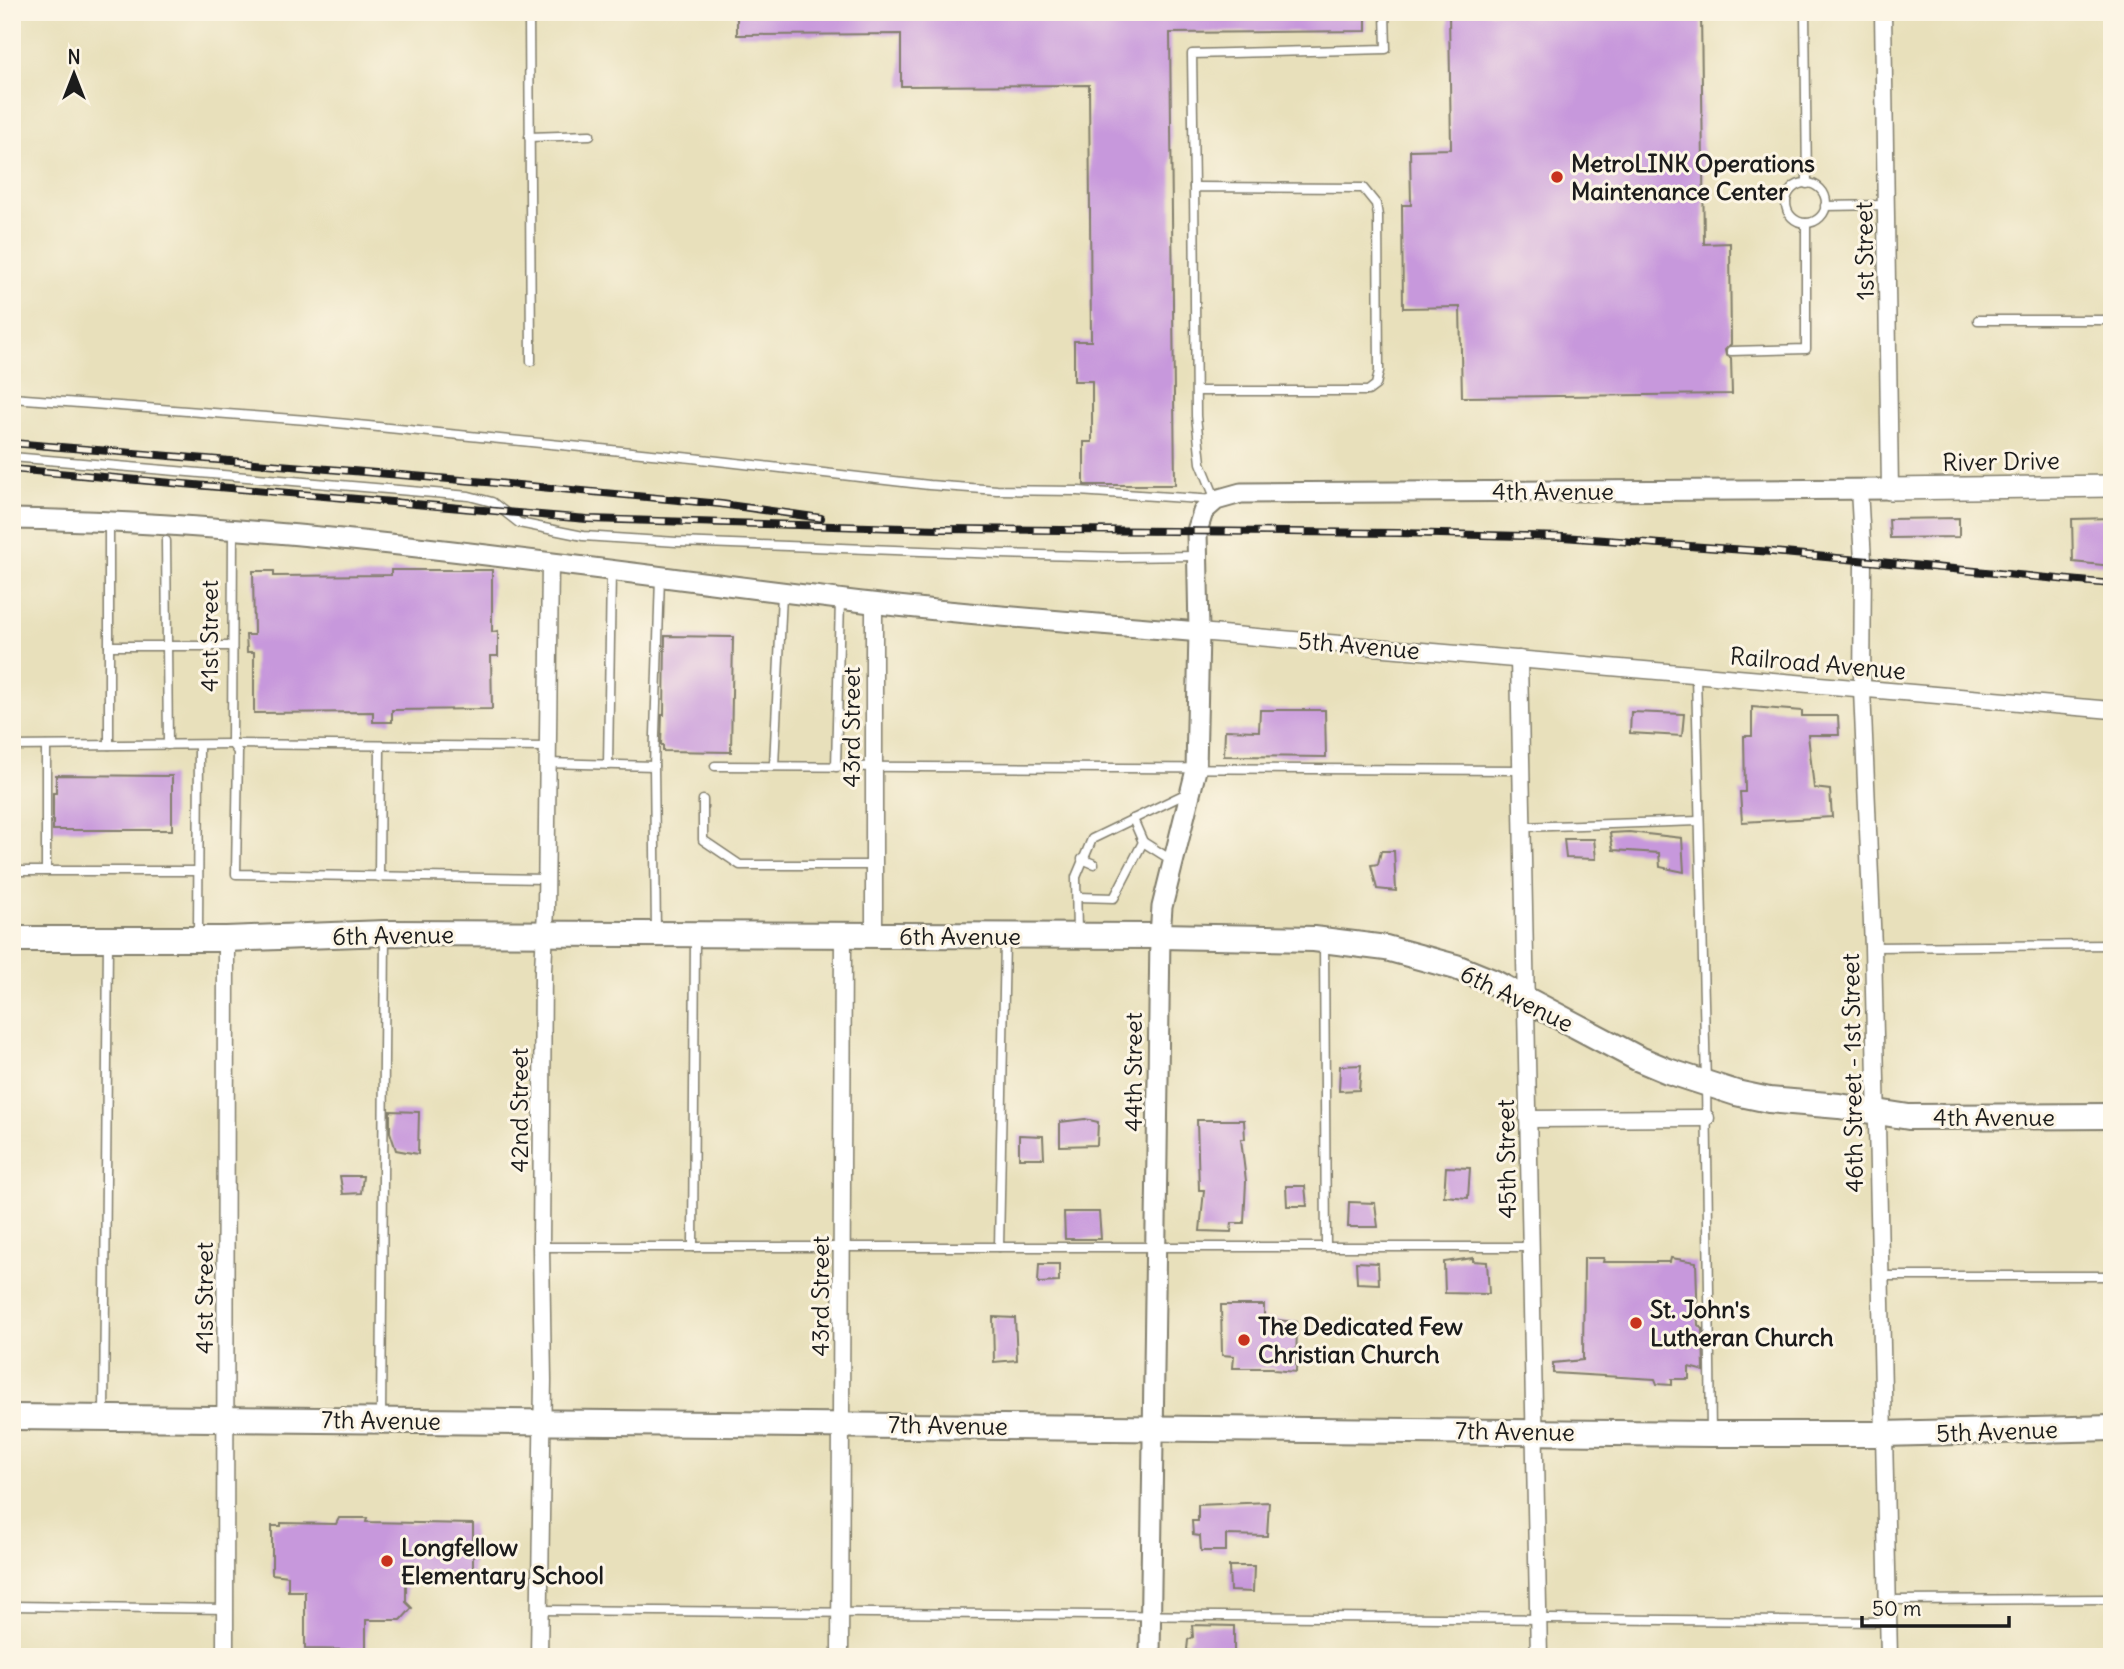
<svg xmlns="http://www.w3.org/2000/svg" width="2124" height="1669" font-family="Delius,sans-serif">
	<rect width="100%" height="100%" fill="#fcf5e5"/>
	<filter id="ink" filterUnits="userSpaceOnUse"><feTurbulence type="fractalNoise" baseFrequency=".0143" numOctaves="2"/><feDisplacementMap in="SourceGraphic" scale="14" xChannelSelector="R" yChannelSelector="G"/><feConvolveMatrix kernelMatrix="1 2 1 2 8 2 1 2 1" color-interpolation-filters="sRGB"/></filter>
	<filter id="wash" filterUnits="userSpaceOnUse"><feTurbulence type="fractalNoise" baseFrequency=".00686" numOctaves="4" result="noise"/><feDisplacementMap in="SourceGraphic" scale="28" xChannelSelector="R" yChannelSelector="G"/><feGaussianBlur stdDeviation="1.57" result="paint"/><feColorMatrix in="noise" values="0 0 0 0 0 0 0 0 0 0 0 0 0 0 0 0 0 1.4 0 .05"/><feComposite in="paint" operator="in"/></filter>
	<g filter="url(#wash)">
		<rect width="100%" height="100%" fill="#e8e0bb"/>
		<g id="blocks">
			<!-- building -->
			<g fill="#c798dc">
				<polygon points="737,12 1366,12 1366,31 1170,33 1175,485 1084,485 1084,442 1092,442 1092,381 1074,381 1074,341 1091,341 1089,85 901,86 901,34 737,35"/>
				<polygon points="1449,12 1701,12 1704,244 1730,243 1731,344 1725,350 1726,355 1731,358 1732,394 1462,397 1460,307 1403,308 1402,205 1411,205 1410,150 1451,149"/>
				<polygon points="1959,518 1959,537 1890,538 1889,519"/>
				<polygon points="2112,518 2112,566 2073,562 2072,519"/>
				<polygon points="391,570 492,570 492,632 498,631 498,656 491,656 492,709 392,710 392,722 373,722 373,712 254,713 254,652 247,652 246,635 254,635 253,571 274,571 274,576 391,575"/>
				<polygon points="665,636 733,637 731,752 663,751 663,745 661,745 662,715 664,715"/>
				<polygon points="1752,707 1802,711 1802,716 1838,716 1839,735 1808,735 1814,788 1830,790 1832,817 1742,822 1740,792 1745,792 1744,736 1752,736"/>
				<polygon points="1260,710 1325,710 1326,757 1224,756 1225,730 1259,731"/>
				<polygon points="1631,712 1684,714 1682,736 1630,733"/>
				<polygon points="56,775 172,776 172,830 53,830 53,793 56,793"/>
				<polygon points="1629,832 1682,838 1684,872 1660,867 1659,853 1613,850 1610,833"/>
				<polygon points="1564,839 1594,839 1596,859 1566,858"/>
				<polygon points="1381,851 1394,851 1396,891 1377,889 1371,865 1378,864"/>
				<polygon points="1361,1065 1359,1090 1339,1091 1340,1066"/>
				<polygon points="390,1111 419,1112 418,1154 396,1150 390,1132"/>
				<polygon points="1085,1119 1098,1122 1097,1145 1060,1146 1060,1122"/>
				<polygon points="1197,1120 1244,1120 1245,1139 1241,1139 1246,1181 1244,1223 1232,1223 1231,1232 1200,1231 1204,1190 1199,1190"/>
				<polygon points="1019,1135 1043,1136 1044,1158 1019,1158"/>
				<polygon points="1446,1167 1470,1168 1468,1198 1444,1196"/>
				<polygon points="340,1176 363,1176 361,1193 343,1194"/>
				<polygon points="1286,1186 1305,1186 1307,1206 1287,1206"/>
				<polygon points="1349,1202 1375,1203 1378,1227 1348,1227"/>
				<polygon points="1064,1212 1099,1212 1101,1239 1065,1239"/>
				<polygon points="1473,1258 1473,1261 1487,1262 1489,1294 1445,1293 1444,1262"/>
				<polygon points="1584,1258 1604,1258 1603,1262 1670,1262 1671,1258 1696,1262 1698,1325 1703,1329 1704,1371 1689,1367 1689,1379 1672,1379 1672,1385 1657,1384 1655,1379 1553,1373 1553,1363 1583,1360"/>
				<polygon points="1356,1262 1378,1263 1379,1284 1357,1283"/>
				<polygon points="1039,1264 1059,1264 1059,1282 1038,1283"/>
				<polygon points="1221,1305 1264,1305 1264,1319 1297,1322 1296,1372 1274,1370 1273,1368 1233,1368 1234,1356 1222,1355"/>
				<polygon points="993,1317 1015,1318 1017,1360 994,1362"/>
				<polygon points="1269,1502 1267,1536 1226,1535 1226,1551 1201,1551 1200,1536 1193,1535 1192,1521 1198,1521 1198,1505"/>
				<polygon points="339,1518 367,1518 366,1522 473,1524 473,1577 406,1577 406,1602 412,1608 401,1620 366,1620 366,1650 305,1649 305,1591 288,1591 288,1576 272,1574 272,1526 281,1526 281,1523 336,1524"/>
				<polygon points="1229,1566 1254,1566 1253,1592 1230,1591"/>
				<polygon points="1192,1625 1234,1626 1234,1657 1193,1657 1193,1652 1187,1650 1188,1640 1193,1637"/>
			</g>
		</g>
	</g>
	<g filter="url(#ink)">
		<use href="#blocks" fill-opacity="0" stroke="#827e6c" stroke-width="2"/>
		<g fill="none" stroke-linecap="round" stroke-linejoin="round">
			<!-- service casing -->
			<g stroke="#827e6c" stroke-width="11">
				<g id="service">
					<polyline points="529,12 531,361"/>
					<polyline points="1805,12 1807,184"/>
					<polyline points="529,137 590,135"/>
					<circle cx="1806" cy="203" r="20"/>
					<polyline points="1194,187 1192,54 1386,49 1385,12"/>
					<polyline points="1825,206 1887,205"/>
					<polyline points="1978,320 2112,320"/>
					<polyline points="1731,351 1806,349 1806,223"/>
					<polyline points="12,398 307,420 692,458 929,485 997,490 1078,491 1216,500 1201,463 1196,416 1194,187 1363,188 1376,204 1378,216 1379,371 1376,385 1368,391 1197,391"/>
					<polyline points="12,457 469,496 492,502 519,523 583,536 677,542 1001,554 1121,557 1197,556"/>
					<polyline points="166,541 168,745"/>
					<polyline points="109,646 232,646"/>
					<polyline points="1696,675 1706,1084 1711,1431"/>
					<polyline points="232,744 238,752 236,874 546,879"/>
					<polyline points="232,744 233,531"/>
					<polyline points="109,745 109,523"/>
					<polyline points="12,746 232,744 547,747"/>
					<polyline points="547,763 654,766"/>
					<polyline points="608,765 611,572"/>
					<polyline points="715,766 1521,770"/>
					<polyline points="774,766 782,594"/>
					<polyline points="836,767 840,599"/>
					<polyline points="703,800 703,840 740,865 874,865"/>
					<polyline points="1522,827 1699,821"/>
					<polyline points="1143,842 1173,861"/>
					<polyline points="1082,859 1094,864"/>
					<polyline points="12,871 46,871 46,746"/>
					<polyline points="46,871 198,871"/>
					<polyline points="379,877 380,746"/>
					<polyline points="1078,897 1114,898 1143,842 1133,819"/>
					<polyline points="656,932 654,766 660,577"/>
					<polyline points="198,934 199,745"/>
					<polyline points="1077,934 1076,877 1092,839 1187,793"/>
					<polyline points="1324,943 1326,1247"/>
					<polyline points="1873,947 2112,945"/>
					<polyline points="541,1247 1531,1247"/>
					<polyline points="693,1247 695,938"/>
					<polyline points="999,1247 1005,940"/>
					<polyline points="1879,1276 2112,1276"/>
					<polyline points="104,1414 108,940"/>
					<polyline points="381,1417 385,936"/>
					<polyline points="1887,1600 2112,1599"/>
					<polyline points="12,1606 226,1609"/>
					<polyline points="540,1610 1889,1622"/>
				</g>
			</g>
			<!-- minor casing -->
			<g stroke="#827e6c" stroke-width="19">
				<g id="minor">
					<polyline points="1883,12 1890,489"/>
					<polyline points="1859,489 1863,561 1862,690 1873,947 1889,1657"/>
					<polyline points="1199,632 2112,710"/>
					<polyline points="1519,659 1539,1657"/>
					<polyline points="874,936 874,603"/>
					<polyline points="1528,1119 1706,1118"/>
					<polyline points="225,1657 226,939"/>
					<polyline points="539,1657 543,1380 541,1247 543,970 546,909 550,563"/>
					<polyline points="840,1657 843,935"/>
				</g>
			</g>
			<!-- tertiary casing -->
			<g stroke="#827e6c" stroke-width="23">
				<g id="tertiary">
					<path d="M12 519C300 523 585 569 871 603 980 616 1090 623 1199 632"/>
					<polyline points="1150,1657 1160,936 1162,907 1196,770 1199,632 1197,531 1203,512 1208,507 1216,500 1241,493 1890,489"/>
				</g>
			</g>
			<!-- secondary casing -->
			<g stroke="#827e6c" stroke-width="24">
				<polyline id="secondary" points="1890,489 2112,486"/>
			</g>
			<!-- primary casing -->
			<g stroke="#827e6c" stroke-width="28">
				<g id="primary">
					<polyline points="12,939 226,939 385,933 1160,936 1314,939 1386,948 1456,967 1493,982 1637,1058 1668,1071 1736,1093 1769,1100 1839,1106 1909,1117 2112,1116"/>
					<polyline points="12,1417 1711,1434 1883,1434 2112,1428"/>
				</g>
			</g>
			<!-- service -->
			<use href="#service" stroke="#fff" stroke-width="8"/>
			<!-- minor -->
			<use href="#minor" stroke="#fff" stroke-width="16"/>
			<!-- tertiary -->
			<use href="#tertiary" stroke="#fff" stroke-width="19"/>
			<!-- secondary -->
			<use href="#secondary" stroke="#fff" stroke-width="21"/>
			<!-- primary -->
			<use href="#primary" stroke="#fff" stroke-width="24"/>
			<!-- rail casing -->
			<g stroke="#1c1c1c" stroke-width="8">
				<g id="rail">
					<polyline points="12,443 486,482 721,504 821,518"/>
					<polyline points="12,469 587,519 940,529 1398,533 1563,537 1773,552 2112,584"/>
				</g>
			</g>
			<!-- rail -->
			<use href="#rail" stroke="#fcf5e5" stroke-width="5" stroke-dasharray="16" stroke-linecap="butt"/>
		</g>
	</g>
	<!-- markers -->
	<g fill="#c8321e" stroke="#fcf5e5" stroke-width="2.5">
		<circle cx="1557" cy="177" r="7"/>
		<circle cx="1636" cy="1323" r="7"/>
		<circle cx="1244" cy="1340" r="7"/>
		<circle cx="387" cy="1561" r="7"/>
	</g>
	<g text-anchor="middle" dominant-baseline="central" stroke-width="6" stroke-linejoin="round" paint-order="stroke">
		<!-- poi labels -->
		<g font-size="24" font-weight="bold" fill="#1c1c1c" stroke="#fcf5e5" text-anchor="start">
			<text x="1571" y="163">MetroLINK Operations<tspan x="1571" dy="28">Maintenance Center</tspan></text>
			<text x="1650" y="1309">St. John's<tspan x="1650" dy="28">Lutheran Church</tspan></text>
			<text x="1258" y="1326">The Dedicated Few<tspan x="1258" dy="28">Christian Church</tspan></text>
			<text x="401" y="1547">Longfellow<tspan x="401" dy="28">Elementary School</tspan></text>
		</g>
		<!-- street labels -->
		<g font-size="24" fill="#1c1c1c" stroke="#fcf5e5">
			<text transform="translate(1864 251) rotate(-91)">1st Street</text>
			<text transform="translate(2001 461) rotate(-1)">River Drive</text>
			<text x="1553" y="491">4th Avenue</text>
			<text transform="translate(209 636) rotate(-90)">41st Street</text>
			<text transform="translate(1359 645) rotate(5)">5th Avenue</text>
			<text transform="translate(1818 663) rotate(5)">Railroad Avenue</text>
			<text transform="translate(851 727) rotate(-90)">43rd Street</text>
			<text transform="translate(393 935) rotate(-1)">6th Avenue</text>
			<text x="960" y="936">6th Avenue</text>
			<text transform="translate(1517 998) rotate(26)">6th Avenue</text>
			<text transform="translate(1133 1072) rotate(-90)">44th Street</text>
			<text transform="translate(1852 1073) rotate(-91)">46th Street - 1st Street</text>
			<text transform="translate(519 1110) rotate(-90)">42nd Street</text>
			<text x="1994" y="1117">4th Avenue</text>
			<text transform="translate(1506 1159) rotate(-91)">45th Street</text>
			<text transform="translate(820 1296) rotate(-90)">43rd Street</text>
			<text transform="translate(204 1298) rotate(-90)">41st Street</text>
			<text transform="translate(381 1420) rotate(1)">7th Avenue</text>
			<text transform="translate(948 1425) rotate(1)">7th Avenue</text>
			<text transform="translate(1515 1431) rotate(1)">7th Avenue</text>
			<text transform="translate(1997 1431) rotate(-2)">5th Avenue</text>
		</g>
	</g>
	<!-- margin -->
	<rect width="2124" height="1669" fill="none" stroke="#fcf5e5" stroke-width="42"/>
	<!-- north arrow -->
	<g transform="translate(74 74)" stroke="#fcf5e5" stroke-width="5" paint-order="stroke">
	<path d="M0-5L12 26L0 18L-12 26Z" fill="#1c1c1c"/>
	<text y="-10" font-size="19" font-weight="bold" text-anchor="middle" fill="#1c1c1c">N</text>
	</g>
	<!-- scale -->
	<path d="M1862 1616v10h147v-10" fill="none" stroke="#1c1c1c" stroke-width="3.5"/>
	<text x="1872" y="1616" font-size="21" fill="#1c1c1c" stroke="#fcf5e5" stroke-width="5" paint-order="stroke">50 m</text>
</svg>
